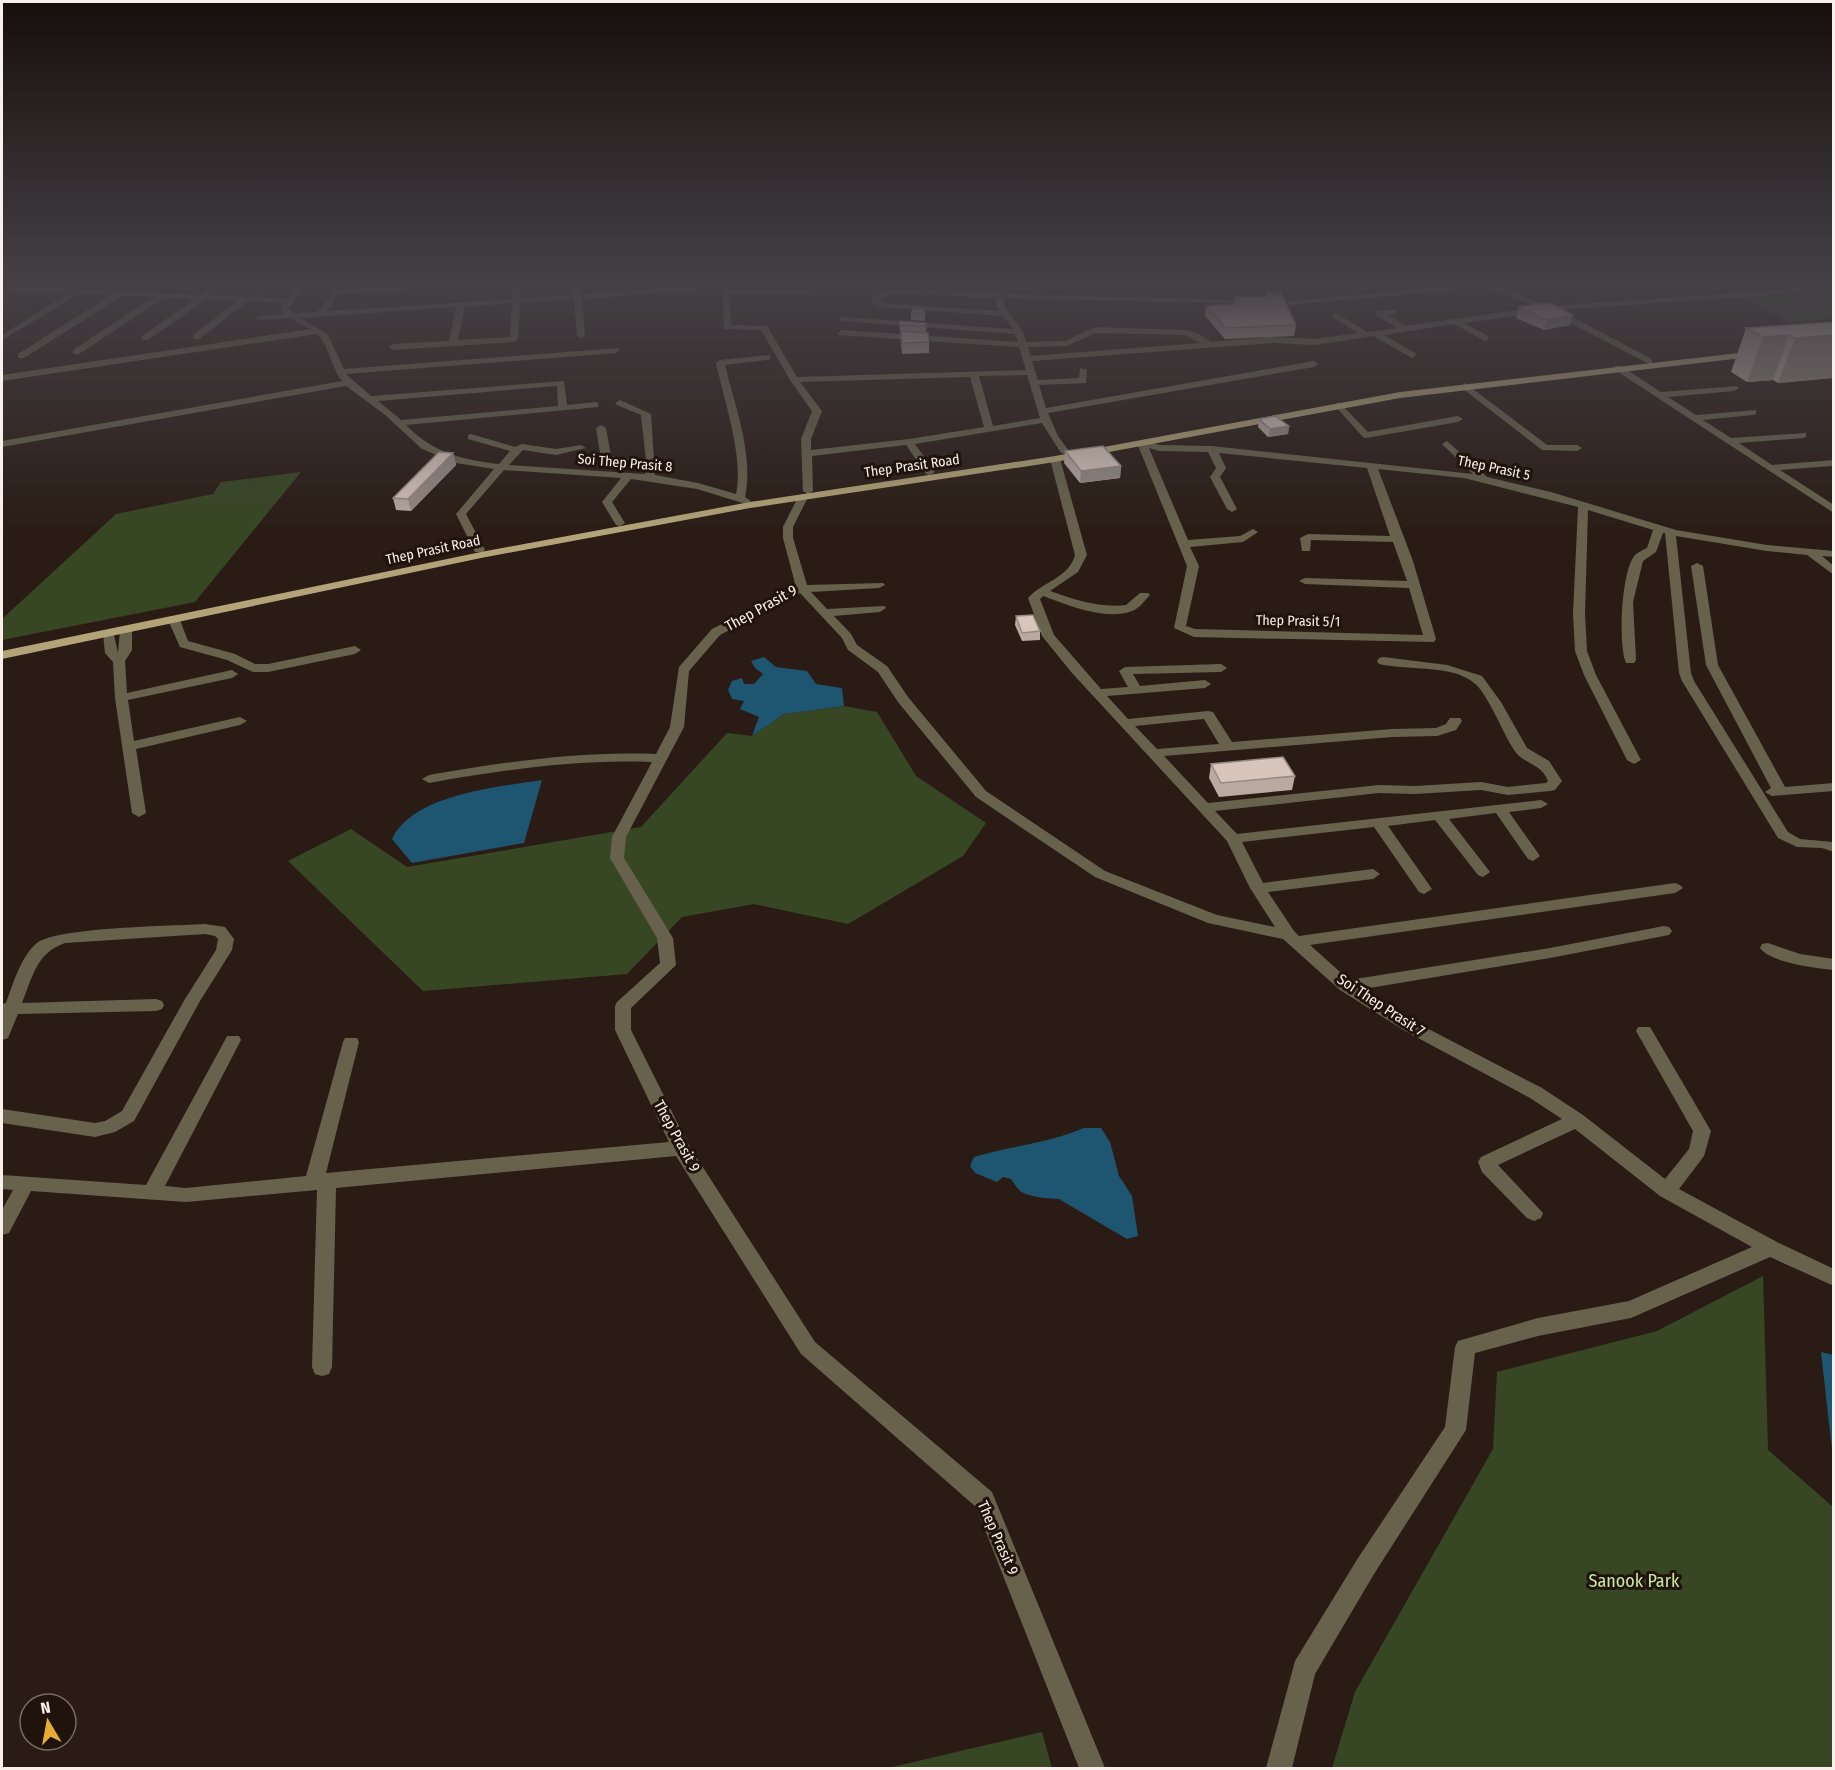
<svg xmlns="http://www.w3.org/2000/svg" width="1835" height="1770" font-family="'Fira Sans Condensed',sans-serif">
	<rect width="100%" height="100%" fill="#2a1c15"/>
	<!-- green -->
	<g fill="#374723">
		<polygon points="1830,289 1833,291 1833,319 1790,323 1740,295"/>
		<polygon points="301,472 195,602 2,640 2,619 116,514 213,494 221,482"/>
		<polygon points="844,706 877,712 916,776 986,823 963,856 848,924 754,904 682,917 627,974 423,991 288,861 351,829 407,867 641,827 727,733 752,736 784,714"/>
		<polygon points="1763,1276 1768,1450 1833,1507 1833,1768 1332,1768 1355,1692 1493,1449 1497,1372 1657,1331"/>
		<polygon points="1042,1732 1052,1768 888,1768"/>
	</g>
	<!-- water -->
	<g fill="#1e5570">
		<polygon points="764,657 776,667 807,671 816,684 842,688 844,706 784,714 752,736 759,717 740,709 744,701 732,699 728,690 732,681 742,678 744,684 754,684 763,674 755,668 751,661"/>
		<path d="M542 780 524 843 412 863 392 839C413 794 498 787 542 780Z"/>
		<path d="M1084 1128H1101L1110 1142 1119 1176 1132 1196 1138 1236 1127 1239 1059 1199C1048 1198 1030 1198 1020 1191 1017 1188 1014 1183 1011 1179L1003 1177 997 1182 975 1173 970 1166 974 1157C1011 1146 1049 1143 1084 1128Z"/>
		<polygon points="1821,1352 1833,1355 1833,1459"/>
	</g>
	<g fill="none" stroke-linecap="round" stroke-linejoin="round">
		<!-- minor -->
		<g fill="#68624d" fill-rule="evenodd">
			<path d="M215 285H224L211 295 251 297 263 285H272L260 297 288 299 299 285H307L288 309 294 313 317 312 337 290 459 285 455 287 339 294 326 311 512 299 513 285H521L520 298 574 295 573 285H581L582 294 695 285 696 289 692 291 582 299 585 335 581 338 577 335 574 299 520 303 518 339 514 342 393 350 389 347 393 344 449 341 456 307 301 318 328 335 344 369 619 348 620 350 616 353 346 374 371 396 564 381 567 405 595 402 598 403V407L406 425C432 452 462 460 499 464L510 451 468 439V435L471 434 515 447 522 444 556 449 581 445 586 448 556 455 523 450 509 465 645 474 646 466 606 462 601 459 596 428 601 425 606 428 611 456 646 460 641 415 617 405 615 403 620 400 651 414 655 475 698 483 736 494C744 456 724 401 716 363L720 360 770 355V359L767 360 725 365C735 406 754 455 745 497L751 501 746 504 697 489 631 479 612 502 625 523 620 526 616 525 602 502 621 478 504 470 466 514 485 550 483 552H475L456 514 494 469 456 463 422 449 384 414 346 386 2 447V441L342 381C331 367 330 347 317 334L2 381V375L311 329 290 318 259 320 255 318 259 316 284 314 280 309 284 303 248 301 199 339H193V335L238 301 205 300 148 340H142V336L195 299 164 298 79 354H73V350L154 297 122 296 24 358H18V354L111 295 79 294 2 340V335L69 293 2 290V286L201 295ZM512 303 510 337 458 340 465 307ZM557 386 558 406 401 420 378 401Z"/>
			<path d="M722 285H730V290L815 291V295H812L730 294 731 325 767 326 797 377 1026 370 1019 347 839 335 838 333 842 330 1018 342 1015 334 842 321 838 319 842 317 1013 329 1003 316 881 307 871 301 873 295 886 291 918 288 998 293 999 285H1007L1006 294 1255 300 1259 302 1255 304 1005 298 1004 306 1023 332 1026 342 1065 341 1095 327 1186 330 1199 334 1211 342 1273 337 1315 339 1358 333 1333 317 1332 315 1336 313 1367 332 1397 328 1376 315V311L1396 310V314L1388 315 1406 326 1539 307 1485 287 1291 305 1287 303 1291 301 1461 285H1493L1550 306 1834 286V290L1559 310 1652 359V363L1649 364 1548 311 1464 323 1488 336V340L1485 341 1454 324 1384 335 1415 353 1416 355 1412 358 1374 336 1315 345 1273 343 1032 361 1038 380 1079 378 1080 368 1087 370 1086 383 1039 385 1046 408 1314 361 1318 364 1314 367 1048 413 1058 436 1069 451 1064 454 1061 453 1042 423 915 444 935 472 930 475 926 474 906 445 812 456 813 491 808 494 803 491 801 439 812 411 790 380 761 330 724 329ZM901 294 997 298 996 306 1000 311 883 303 879 300 888 295ZM1096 333 1185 335 1201 343 1030 356 1028 347 1067 346ZM1027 375 1040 418 993 426 979 376ZM970 377 984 427 909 439 811 450V439L822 411 800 382Z"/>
			<polygon points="1278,285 1299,285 1281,288"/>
			<polygon points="1615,366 1621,366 1661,392 1737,386 1739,388 1734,391 1668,397 1696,415 1756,410 1756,414 1753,415 1703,420 1731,438 1806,433 1806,437 1803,438 1739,443 1772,465 1834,460 1832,466 1780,470 1834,505 1834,513 1615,370"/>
			<polygon points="1465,383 1547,445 1577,445 1582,448 1577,451 1542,450 1462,388 1460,386"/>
			<polygon points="1339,402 1368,432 1458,416 1463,419 1458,422 1366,438 1363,437 1336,407 1334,405"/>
			<path d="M1142 440 1160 445 1212 446 1473 474 1444 446 1442 444 1447 441 1487 477 1551 492 1676 530 1767 545 1834 551V557L1822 556 1834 566V575L1807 555 1767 551 1676 536 1691 673 1694 681 1788 832 1800 839 1833 842 1834 852 1822 848 1797 847 1778 838 1682 681 1679 673 1665 533H1663L1656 552 1643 561 1633 602 1636 660 1634 663H1626C1618 645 1621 571 1635 555 1638 552 1643 550 1647 548L1653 530 1588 510 1585 614 1587 651 1596 675 1641 760 1634 764 1627 760 1584 675 1575 651 1573 614 1578 507 1464 478 1378 469 1413 561 1436 639 1434 642 1194 637 1174 628 1187 566 1137 443ZM1149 448 1159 451 1208 452 1216 468 1210 477 1227 509 1232 512 1237 509 1220 477 1226 468 1219 453 1367 468 1390 536 1308 534 1300 538 1302 551H1310L1311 540 1393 542 1407 581 1305 578 1299 581 1305 584 1409 588 1423 635 1195 629 1186 626 1199 566 1190 547 1243 542 1258 532 1253 529 1240 536 1188 540Z"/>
			<path d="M1055 456 1060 459 1087 555 1078 572 1050 591C1075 600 1100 608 1126 605L1140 593H1148L1150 595C1145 600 1139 609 1132 611 1105 621 1068 605 1043 596L1040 599 1054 635 1101 689 1128 687 1119 671 1125 667 1221 664 1227 668 1221 672 1133 674 1140 686 1205 680 1211 684 1205 688 1107 696 1128 719 1208 711 1213 712 1232 742 1392 729 1436 728 1446 724 1450 718H1460L1462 721 1456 730 1437 736 1392 737 1164 756 1208 803 1379 785 1415 786 1481 782 1508 787 1546 783 1548 781C1540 762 1524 765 1514 750 1502 731 1494 708 1480 689 1461 663 1408 671 1379 664L1377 661 1379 658 1383 657 1447 665 1482 676 1501 702 1527 748 1549 761 1562 781 1555 790 1550 791 1508 795 1481 790 1415 794 1379 793 1215 811 1237 834 1541 800 1548 804 1541 808 1509 812 1540 856 1533 861 1528 859 1496 813 1449 819 1490 872 1483 877 1478 875 1435 820 1388 826 1432 889 1424 894 1419 892 1374 827 1242 842 1263 883 1373 869 1380 874 1373 879 1268 892 1294 931 1299 936 1675 883 1680 885 1683 888 1675 893 1310 945 1349 980 1550 948 1664 926 1669 927 1672 931 1669 935 1664 936 1550 958 1363 989 1417 1023 1542 1088 1583 1115 1665 1179 1689 1149 1693 1131 1636 1031 1638 1027H1650L1711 1131 1704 1156 1679 1189 1777 1242 1834 1269V1286L1770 1257 1631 1318 1538 1336 1475 1353 1466 1430 1374 1574 1315 1674 1292 1768H1266L1295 1661 1358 1558 1445 1427 1455 1347 1458 1341 1538 1318 1629 1301 1752 1247 1660 1196 1575 1129 1498 1165 1543 1213 1541 1218 1534 1221 1527 1218 1482 1172 1478 1162 1481 1157 1562 1119 1530 1098 1405 1031 1340 990 1283 939 1208 923 1095 877 976 797 898 702 878 672 848 650 842 638 800 593 720 635 689 671 684 727 626 837 624 858 673 938 676 965 631 1008V1030L688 1144 815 1342 992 1492 1105 1768H1079L976 1507 801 1354 676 1156 336 1188 332 1367 329 1374 322 1376 315 1374 312 1367 317 1190 186 1202 31 1191 9 1233 2 1235V1210L13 1190 2 1189V1175L146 1185 225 1040 227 1036H239L241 1040 165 1186 186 1188 306 1176 343 1042 345 1038H357L359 1042 326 1173 669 1142 615 1030V1006L617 1002 660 963 657 938 610 858 612 837 652 762C576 759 503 770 429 783L422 779 429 775C505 762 579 751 656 754L670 727 679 667 712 629 796 587 783 538V527L798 497 803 494 808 497 793 527V538L807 585 883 583 885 585 879 588 811 592 827 609 884 606 886 608 880 612 834 616 851 634 857 645 887 666 908 697 986 791 1105 871 1217 915 1275 927 1250 888 1227 841 1072 673 1042 636 1028 598C1042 582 1069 578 1075 555L1050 459ZM1204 719 1219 744 1157 749 1135 726Z"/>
			<polygon points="1697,563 1703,566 1718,665 1785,787 1834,783 1834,791 1772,796 1765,792 1771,788 1706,665 1691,566"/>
			<polygon points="174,616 180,620 188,641 235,654 255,664 268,664 355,646 361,650 355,654 268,672 253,672 227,660 180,647 168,620"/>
			<polygon points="126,626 132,630 132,650 125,661 127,693 232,670 238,674 232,678 128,700 134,741 240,717 247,721 240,725 136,749 146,813 139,817 132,813 115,698 113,662 105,653 103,634 109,630 113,631 118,653 120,630"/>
			<path d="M205 924 225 927 234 939 232 950 200 1001 134 1121 115 1132 95 1137 2 1123V1109L95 1123 105 1121 122 1111 185 999 216 950 218 939 215 936 205 934 65 943C37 952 32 978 22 1003L156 999 162 1001 164 1005 162 1009 156 1011 18 1014 8 1038 2 1040V1004L6 1003C13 984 21 956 37 943 57 927 174 926 205 924Z"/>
			<path d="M1768 943 1800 954 1834 959V970C1816 968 1771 963 1760 948L1762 944Z"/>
		</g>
		<!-- major -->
		<polygon fill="#b2a478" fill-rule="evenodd" points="1756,351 1759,352 1759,356 1400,398 1055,462 750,508 481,558 2,659 2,651 481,552 750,502 1055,456 1400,392"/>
	</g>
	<!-- wall -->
	<g fill="#b9a9a1">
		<polygon points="1266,292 1296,325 1294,336 1225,339 1205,316 1206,306 1234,304 1234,297 1265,297"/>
		<polygon points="1519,307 1570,325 1544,330 1516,318"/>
		<polygon points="911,313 925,314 925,321 911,320"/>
		<polygon points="899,321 926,326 926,332 929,342 929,353 902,354"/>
		<polygon points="1833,322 1833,378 1778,383 1773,380 1747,382 1731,372 1746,328"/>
		<polygon points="1259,419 1289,426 1288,434 1268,437 1258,427"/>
		<polygon points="1065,451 1121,466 1120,478 1080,483 1064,463"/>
		<polygon points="453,453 456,465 411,511 396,510 393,498"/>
		<polygon points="1016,616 1040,631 1040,640 1022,641 1015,625"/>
		<polygon points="1211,764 1295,776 1292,790 1219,797 1209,778"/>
	</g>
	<!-- shaded-wall -->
	<g fill="#968a83">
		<polygon points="1573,315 1570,325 1544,330 1547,320"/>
		<polygon points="1789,335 1773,380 1747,382 1763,337"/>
		<polygon points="1833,335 1833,378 1778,383 1795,338"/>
		<polygon points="1289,426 1288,434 1268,437 1270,429"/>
		<polygon points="453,453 456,465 411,511 408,499"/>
		<polygon points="1121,466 1120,478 1080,483 1081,471"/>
	</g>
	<!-- building -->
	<g fill="#d7c5bb" stroke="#968a83" stroke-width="1.5">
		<polygon points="1266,292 1281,292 1296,325 1226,328 1206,306 1237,304 1234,297 1267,297"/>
		<polygon points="1550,303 1573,315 1547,320 1519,307"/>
		<polygon points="913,309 924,309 925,314 911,313"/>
		<polygon points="899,321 926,323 926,326 900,325"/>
		<polygon points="1833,322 1833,335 1795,338 1789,335 1763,337 1746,328"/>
		<polygon points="901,331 928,333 929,342 902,343"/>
		<polygon points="1275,416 1289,426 1270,429 1259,419"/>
		<polygon points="1103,446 1121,466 1081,471 1065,451"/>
		<polygon points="439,452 453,453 408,499 393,498"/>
		<polygon points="1033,615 1040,631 1022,633 1016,616"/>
		<polygon points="1283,757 1295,776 1221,783 1211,764"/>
	</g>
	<!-- sky -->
	<linearGradient id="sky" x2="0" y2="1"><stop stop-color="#170f0c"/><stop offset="0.53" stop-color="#444046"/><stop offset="1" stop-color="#444046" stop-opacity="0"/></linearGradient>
	<rect width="1835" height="533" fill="url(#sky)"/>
	<g text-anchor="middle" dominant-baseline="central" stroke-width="6" stroke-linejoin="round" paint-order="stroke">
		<!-- far-street labels -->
		<g font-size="14" fill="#f9efeb" stroke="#20130c">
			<text transform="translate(625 463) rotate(5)">Soi Thep Prasit 8</text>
			<text transform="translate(912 466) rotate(-8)">Thep Prasit Road</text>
			<text transform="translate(1494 468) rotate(12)">Thep Prasit 5</text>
			<text transform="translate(433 550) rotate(-12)">Thep Prasit Road</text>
			<text transform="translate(1298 621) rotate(1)">Thep Prasit 5/1</text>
		</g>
		<!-- street labels -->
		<g font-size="15" fill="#f9efeb" stroke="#20130c">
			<text transform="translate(761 608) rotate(-29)">Thep Prasit 9</text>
			<text transform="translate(1381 1005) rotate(33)">Soi Thep Prasit 7</text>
			<text transform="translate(677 1136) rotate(61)">Thep Prasit 9</text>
			<text transform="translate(998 1538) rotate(66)">Thep Prasit 9</text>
		</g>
		<!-- near-park labels -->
		<g font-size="18" fill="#c7e9a0" stroke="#20130c">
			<text x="1634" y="1581">Sanook Park</text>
		</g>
	</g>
	<!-- border -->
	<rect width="1835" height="1770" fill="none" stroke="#f9efeb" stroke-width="6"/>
	<!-- north arrow -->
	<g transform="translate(48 1722) rotate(350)"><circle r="28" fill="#20130c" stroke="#776b65" stroke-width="1.5"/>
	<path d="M0-4.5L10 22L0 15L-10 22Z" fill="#e5ad36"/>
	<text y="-9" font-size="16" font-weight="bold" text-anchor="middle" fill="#f9efeb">N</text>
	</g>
</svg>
